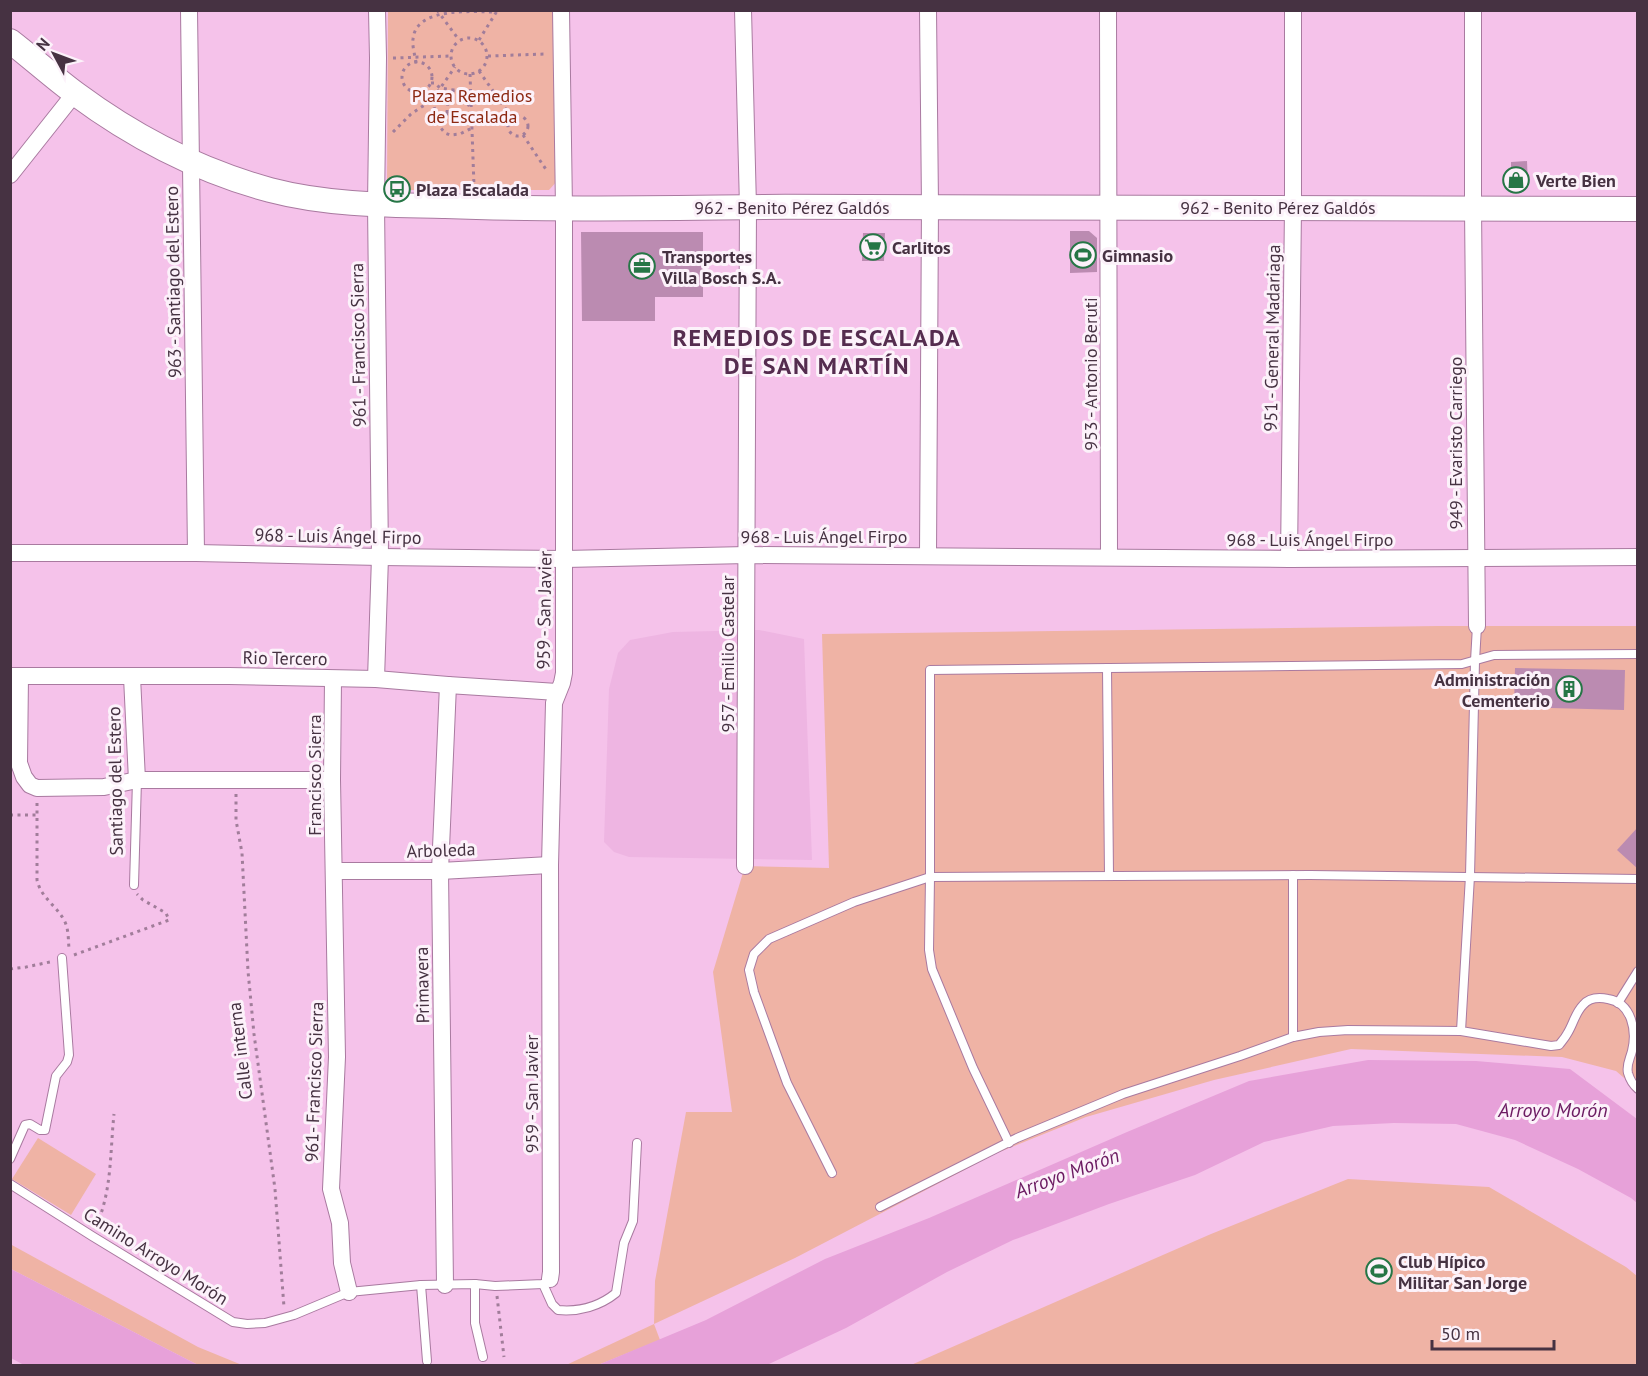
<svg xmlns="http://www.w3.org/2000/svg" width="1648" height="1376" font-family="'PT Sans',sans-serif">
	<rect width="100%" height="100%" fill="#f5c2ea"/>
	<!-- built -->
	<polygon fill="#eeb5e2" points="759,630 804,639 812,860 629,857 614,852 604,842 609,689 618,653 630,640 673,632"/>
	<!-- green -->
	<g fill="#efb3a5">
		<polygon points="388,11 554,11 558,180 549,190 394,190 387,182"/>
		<polygon points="1438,626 1637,626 1637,1089 1616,1071 1562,1057 1351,1049 1214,1080 1086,1117 997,1153 795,1258 654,1324 660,1340 598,1365 564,1366 654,1324 655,1281 686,1112 732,1112 713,972 745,866 829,868 822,634"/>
		<polygon points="38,1138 96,1174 71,1215 12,1179"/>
		<polygon points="1348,1179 1489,1187 1626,1267 1637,1276 1637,1365 911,1365 1211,1234"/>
		<polygon points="10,1244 198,1347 242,1365 198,1365 11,1269"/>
	</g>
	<!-- water -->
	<g fill="#e7a1d9">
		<polygon points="1368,1060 1476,1061 1570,1069 1637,1119 1637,1203 1631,1198 1578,1169 1515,1140 1456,1124 1394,1123 1333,1126 1264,1142 1195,1175 1109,1204 1013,1240 947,1272 846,1328 769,1364 764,1366 598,1365 706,1320 825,1259 929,1218 1127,1132 1249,1081"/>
		<polygon points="11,1269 198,1365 24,1365 11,1358"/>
	</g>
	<!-- building -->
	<g fill="#bb8bb1">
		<polygon points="1527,161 1528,186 1511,187 1511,162"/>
		<polygon points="1070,231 1089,231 1097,238 1097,272 1070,273"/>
		<polygon points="581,232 703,232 703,297 655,297 655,321 582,321"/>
		<polygon points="863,233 885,233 884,261 862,261"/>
		<polygon points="1515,668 1625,670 1624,710 1514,707"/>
		<polygon points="1638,827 1638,869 1617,850"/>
	</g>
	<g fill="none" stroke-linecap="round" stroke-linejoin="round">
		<!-- service casing -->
		<g stroke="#a97aa0" stroke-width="10">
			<g id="service">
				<path d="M1477 626 1475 661 1470 876 1461 1031 1551 1046 1559 1045C1562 1041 1565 1038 1567 1034 1573 1025 1575 1013 1583 1005 1589 998 1598 997 1608 999 1632 1003 1637 1031 1632 1051 1630 1059 1626 1065 1628 1073 1630 1080 1633 1085 1638 1089"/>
				<polyline points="1107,668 1109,876"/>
				<polyline points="134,885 137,780"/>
				<polyline points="1618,1003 1638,971"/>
				<polyline points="1293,1037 1293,875"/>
				<polyline points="1009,1143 973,1068 932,969 929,950 930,877 930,670 1462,664 1494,655 1638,654"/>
				<polyline points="10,1159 25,1125 30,1124 40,1130 45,1130 56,1076 67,1062 69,1055 62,958"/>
				<polyline points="832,1173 787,1083 754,992 749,970 754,954 769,939 854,902 930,877 1310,875 1638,879"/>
				<polyline points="10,1184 92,1236 233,1322 247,1324 265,1323 294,1315 349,1292 421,1285 475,1284 495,1286 543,1284 550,1279"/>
				<polyline points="880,1207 1017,1138 1123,1094 1240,1056 1293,1037 1319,1032 1348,1030 1461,1031"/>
				<polyline points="475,1284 475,1323 483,1357"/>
				<path d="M543 1284 552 1304 558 1310C579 1312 600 1306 616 1293L624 1243 633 1221 637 1143"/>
				<polyline points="421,1285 427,1361"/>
			</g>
		</g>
		<!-- minor casing -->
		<g stroke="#a97aa0" stroke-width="18">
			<g id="minor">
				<polyline points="189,10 196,553"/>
				<polyline points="743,10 748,207 745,866"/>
				<polyline points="1108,10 1109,557"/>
				<polyline points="1473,10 1473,207 1477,626"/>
				<polyline points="10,175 75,93"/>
				<polyline points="10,553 196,553 380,557 565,559 747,555 1289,559 1638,557"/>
				<polyline points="928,556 930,206 928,10"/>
				<polyline points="1289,559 1293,207 1293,10"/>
				<polyline points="10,676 229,676 376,679 448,685 557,692"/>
				<polyline points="20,676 19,763 24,777 30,785 37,788 104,787 137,780 332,780"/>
				<polyline points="132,677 137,780"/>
				<polyline points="333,679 332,780 337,1057 331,1189 340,1223 342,1263 349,1292"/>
				<polyline points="376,679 380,557 376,204 378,58 377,10"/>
				<polyline points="334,871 440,871 550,865"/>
				<polyline points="550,1279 551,1272 550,865 554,703 562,683 564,673 564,208 561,10"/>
				<polyline points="445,1285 440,871 448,685"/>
			</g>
		</g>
		<!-- secondary casing -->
		<g stroke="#a97aa0" stroke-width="26">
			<path id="secondary" d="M10 41C32 58 53 77 76 94 134 137 200 171 270 190 327 205 387 205 445 206 552 210 658 208 764 207 1055 205 1346 207 1638 209"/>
		</g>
		<!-- path -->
		<g stroke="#a17d9a" stroke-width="3" stroke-dasharray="3 4.5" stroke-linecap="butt">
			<polyline points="437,10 459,40"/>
			<circle cx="469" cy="56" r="18"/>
			<polyline points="479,40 497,11"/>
			<polyline points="488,56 546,54"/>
			<polyline points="393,58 451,56"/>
			<circle cx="417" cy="77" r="15"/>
			<path d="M416 63C415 55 412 46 413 39 416 6 474 12 496 12"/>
			<polyline points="479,71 512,118"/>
			<polyline points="470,74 474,186"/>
			<polyline points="431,83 435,83 440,88 454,90 460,93 470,107"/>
			<polyline points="432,100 440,127 445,133 450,135 460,134 472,128"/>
			<polyline points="447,113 448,99 454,90"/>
			<path d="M438 116C449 111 460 117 471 118"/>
			<circle cx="518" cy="126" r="10"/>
			<polyline points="393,132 411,114 432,100 455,67"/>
			<polyline points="523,135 547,171"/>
			<polyline points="236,794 236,820 242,853 248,971 254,1034 275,1189 284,1307"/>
			<path d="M37 803V880C41 898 56 905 64 920 69 929 68 939 69 948"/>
			<polyline points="10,815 36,815"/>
			<polyline points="74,955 169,920 166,913 143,900 137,894"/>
			<polyline points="10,969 26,967 50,962"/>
			<path d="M96 1226C112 1192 110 1152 114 1114"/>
			<polyline points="497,1296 504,1357"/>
		</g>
		<!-- service -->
		<use href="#service" stroke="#fff" stroke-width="8"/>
		<!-- minor -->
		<use href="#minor" stroke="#fff" stroke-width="16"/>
		<!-- secondary -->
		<use href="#secondary" stroke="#fff" stroke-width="24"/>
	</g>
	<!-- icons -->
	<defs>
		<g id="shop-ring" transform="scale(1.35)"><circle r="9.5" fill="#fcf2fa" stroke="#267646" stroke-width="1.5"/><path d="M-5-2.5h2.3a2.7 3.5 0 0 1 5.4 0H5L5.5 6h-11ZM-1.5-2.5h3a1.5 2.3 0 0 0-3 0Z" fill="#267646"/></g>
		<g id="bus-ring" transform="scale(1.35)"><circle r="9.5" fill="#fcf2fa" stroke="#267646" stroke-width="1.5"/><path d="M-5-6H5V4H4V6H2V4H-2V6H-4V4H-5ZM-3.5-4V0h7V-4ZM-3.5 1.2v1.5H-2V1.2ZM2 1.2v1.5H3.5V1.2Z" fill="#267646"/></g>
		<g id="supermarket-ring" transform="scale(1.35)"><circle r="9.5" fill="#fcf2fa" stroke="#267646" stroke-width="1.5"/><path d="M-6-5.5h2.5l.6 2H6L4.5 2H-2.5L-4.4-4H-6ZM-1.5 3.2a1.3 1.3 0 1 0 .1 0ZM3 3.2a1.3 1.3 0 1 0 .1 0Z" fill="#267646"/></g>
		<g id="stadium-ring" transform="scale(1.35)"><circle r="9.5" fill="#fcf2fa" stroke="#267646" stroke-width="1.5"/><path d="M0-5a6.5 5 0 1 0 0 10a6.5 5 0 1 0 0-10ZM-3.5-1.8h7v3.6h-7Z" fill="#267646"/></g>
		<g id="office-ring" transform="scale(1.35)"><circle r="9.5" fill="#fcf2fa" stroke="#267646" stroke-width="1.5"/><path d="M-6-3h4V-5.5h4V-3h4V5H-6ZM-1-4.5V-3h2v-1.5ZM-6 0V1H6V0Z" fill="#267646"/></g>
		<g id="building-ring" transform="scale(1.35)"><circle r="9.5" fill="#fcf2fa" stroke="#267646" stroke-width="1.5"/><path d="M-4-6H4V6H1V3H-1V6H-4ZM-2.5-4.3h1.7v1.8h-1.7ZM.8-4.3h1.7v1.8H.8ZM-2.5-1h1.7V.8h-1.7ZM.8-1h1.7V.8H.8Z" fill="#267646"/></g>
	</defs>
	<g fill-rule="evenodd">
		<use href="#shop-ring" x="1516" y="180"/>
		<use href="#bus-ring" x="397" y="189"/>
		<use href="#supermarket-ring" x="873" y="247"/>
		<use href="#stadium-ring" x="1083" y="255"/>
		<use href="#office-ring" x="642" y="266"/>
		<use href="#building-ring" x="1569" y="689"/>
		<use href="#stadium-ring" x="1379" y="1271"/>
	</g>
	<g text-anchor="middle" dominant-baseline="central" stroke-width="6" stroke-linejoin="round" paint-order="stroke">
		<!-- park labels -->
		<g font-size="18" fill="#8d2812" stroke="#fcf2fa">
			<text x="472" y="95">Plaza Remedios<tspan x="472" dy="21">de Escalada</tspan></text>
		</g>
		<!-- poi labels -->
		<g font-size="18" font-weight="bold" fill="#463242" stroke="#fcf2fa" text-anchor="start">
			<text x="1536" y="180">Verte Bien</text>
			<text x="416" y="189">Plaza Escalada</text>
			<text x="892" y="247">Carlitos</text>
			<text x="1102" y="255">Gimnasio</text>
			<text x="662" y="256">Transportes<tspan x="662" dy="21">Villa Bosch S.A.</tspan></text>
			<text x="1550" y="679" text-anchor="end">Administración<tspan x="1550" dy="21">Cementerio</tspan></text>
			<text x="1398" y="1261">Club Hípico<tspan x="1398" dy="21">Militar San Jorge</tspan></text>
		</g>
		<!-- street labels -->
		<g font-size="18" fill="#463242" stroke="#fcf2fa">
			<text x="792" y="207">962 - Benito Pérez Galdós</text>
			<text x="1278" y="207">962 - Benito Pérez Galdós</text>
			<text transform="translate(173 282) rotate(-91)">963 - Santiago del Estero</text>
			<text transform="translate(1272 338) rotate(-89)">951 - General Madariaga</text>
			<text transform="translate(358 345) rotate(-91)">961 - Francisco Sierra</text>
			<text transform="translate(1090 374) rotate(-90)">953 - Antonio Beruti</text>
			<text transform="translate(1455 443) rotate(-90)">949 - Evaristo Carriego</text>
			<text transform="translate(338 536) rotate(1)">968 - Luis Ángel Firpo</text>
			<text x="824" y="536">968 - Luis Ángel Firpo</text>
			<text x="1310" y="539">968 - Luis Ángel Firpo</text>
			<text transform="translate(544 610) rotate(-89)">959 - San Javier</text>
			<text transform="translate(727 654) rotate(-90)">957 - Emilio Castelar</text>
			<text transform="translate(285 658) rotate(1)">Rio Tercero</text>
			<text transform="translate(314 775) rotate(-90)">Francisco Sierra</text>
			<text transform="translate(115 781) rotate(-91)">Santiago del Estero</text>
			<text transform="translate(441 850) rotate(-2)">Arboleda</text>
			<text transform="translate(422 985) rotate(-91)">Primavera</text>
			<text transform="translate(240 1051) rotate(-97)">Calle interna</text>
			<text transform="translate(314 1082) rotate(-88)">961- Francisco Sierra</text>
			<text transform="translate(531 1094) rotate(-90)">959 - San Javier</text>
			<text transform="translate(156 1256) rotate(32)">Camino Arroyo Morón</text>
		</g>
		<!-- water labels -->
		<g font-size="20" font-style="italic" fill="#6c1b62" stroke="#fcf2fa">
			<text x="1553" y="1110">Arroyo Morón</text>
			<text transform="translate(1067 1173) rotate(-20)">Arroyo Morón</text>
		</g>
		<!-- district labels -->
		<g font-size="24" font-weight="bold" letter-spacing="1.5" fill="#552c4f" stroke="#fcf2fa">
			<text x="817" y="337">REMEDIOS DE ESCALADA<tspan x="817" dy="28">DE SAN MARTÍN</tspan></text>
		</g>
	</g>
	<!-- border -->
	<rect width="1648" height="1376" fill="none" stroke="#463242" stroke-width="24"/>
	<!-- north arrow -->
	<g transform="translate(54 54) rotate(311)" stroke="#fcf2fa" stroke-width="4.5" paint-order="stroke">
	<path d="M0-4.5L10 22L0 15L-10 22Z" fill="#463242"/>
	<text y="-9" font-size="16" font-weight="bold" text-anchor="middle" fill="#463242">N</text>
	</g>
	<!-- scale -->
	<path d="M1432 1340v9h122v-9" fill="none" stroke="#463242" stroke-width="3"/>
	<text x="1441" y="1340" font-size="18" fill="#463242" stroke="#fcf2fa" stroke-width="4.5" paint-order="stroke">50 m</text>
</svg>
